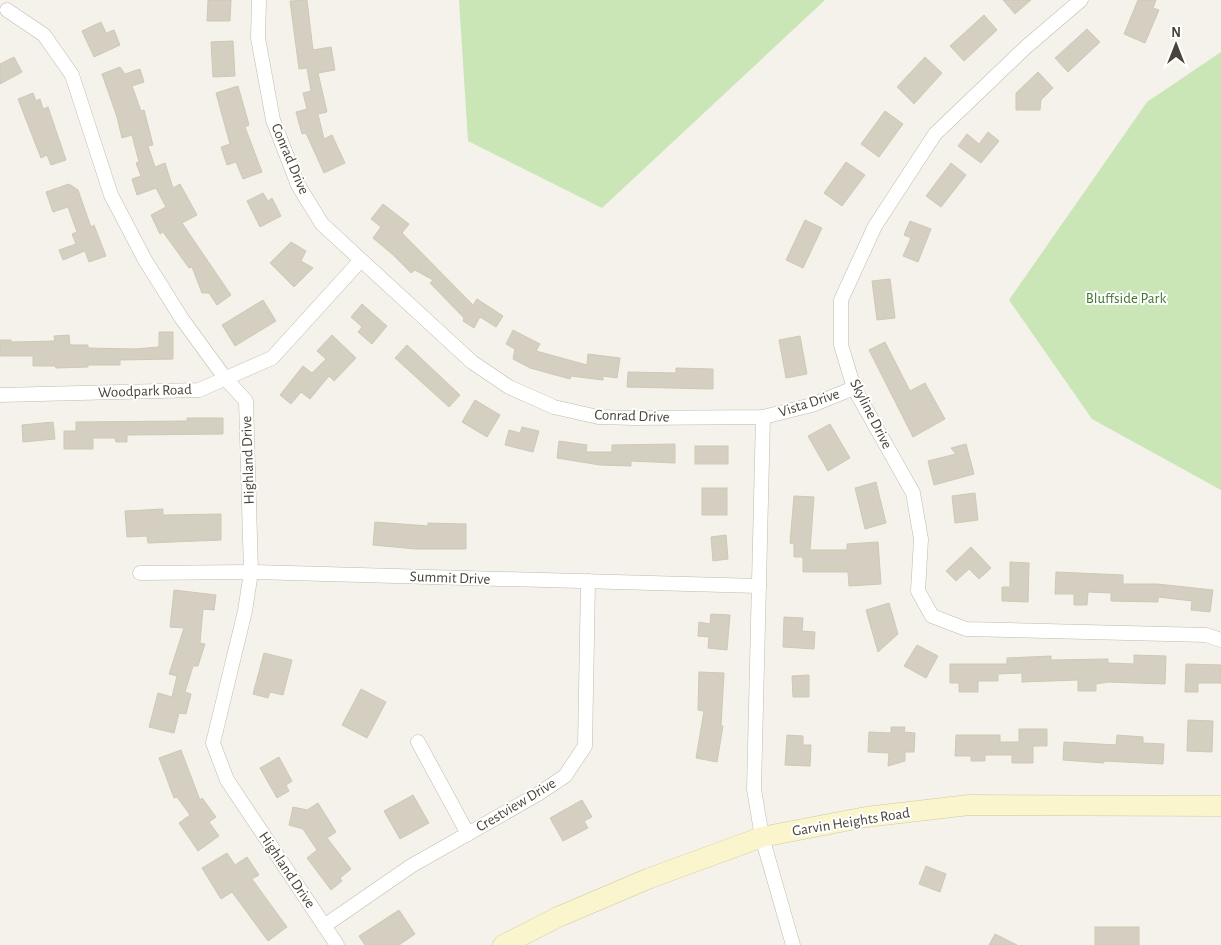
<svg xmlns="http://www.w3.org/2000/svg" width="1221" height="945" font-family="'Alegreya Sans',sans-serif">
	<rect width="100%" height="100%" fill="#f4f2ea"/>
	<!-- green -->
	<g fill="#cae5b6">
		<polygon points="459,0 825,0 602,208 468,141"/>
		<polygon points="1221,52 1221,490 1092,419 1009,300 1147,102"/>
	</g>
	<!-- building -->
	<g fill="#d5cfc1" stroke="#cfc8b4">
		<polygon points="208,0 231,0 230,21 207,21"/>
		<polygon points="307,0 313,50 331,47 335,70 318,73 327,112 318,114 324,139 332,135 345,163 324,173 306,133 302,134 296,112 307,109 303,93 311,91 307,68 299,69 290,1"/>
		<polygon points="1003,0 1031,0 1015,14"/>
		<polygon points="1138,0 1156,0 1153,8 1159,10 1145,43 1124,34"/>
		<polygon points="984,15 997,30 964,61 950,46"/>
		<polygon points="101,22 106,33 114,30 120,45 94,57 82,31"/>
		<polygon points="1087,29 1100,42 1068,72 1055,58"/>
		<polygon points="233,41 235,76 213,77 211,42"/>
		<polygon points="14,57 22,72 0,84 0,64"/>
		<polygon points="925,57 942,73 914,104 897,87"/>
		<polygon points="120,67 125,74 140,69 144,82 132,86 141,111 144,110 153,145 148,146 155,167 165,163 173,188 180,184 197,215 182,223 231,295 217,305 209,293 202,293 192,267 189,268 163,232 160,234 151,215 166,207 156,188 137,195 132,179 141,176 136,163 139,162 132,135 122,138 117,117 102,74"/>
		<polygon points="1038,72 1053,88 1041,100 1040,110 1016,110 1016,93"/>
		<polygon points="238,86 249,125 245,127 262,172 243,179 236,162 227,165 221,147 230,144 216,93"/>
		<polygon points="33,93 36,101 40,99 43,109 48,107 66,160 51,165 47,155 41,158 18,99"/>
		<polygon points="885,111 903,124 879,157 861,144"/>
		<polygon points="988,132 999,141 981,163 958,146 967,134 979,144"/>
		<polygon points="846,162 865,175 842,206 824,193"/>
		<polygon points="951,163 966,175 941,207 926,196"/>
		<polygon points="69,184 78,190 91,227 94,225 106,256 89,262 85,251 63,260 59,250 76,244 72,234 77,232 68,207 53,212 46,192"/>
		<polygon points="263,193 268,201 272,198 281,216 260,227 247,201"/>
		<polygon points="383,204 409,224 402,233 473,305 477,299 503,316 496,327 480,317 474,328 463,321 464,318 430,283 433,280 415,270 411,273 392,254 373,238 381,227 371,219"/>
		<polygon points="805,220 822,228 803,268 786,260"/>
		<polygon points="910,221 931,229 918,262 903,256 911,238 904,235"/>
		<polygon points="291,242 306,251 301,261 313,268 294,287 270,263"/>
		<polygon points="890,279 895,318 877,320 872,281"/>
		<polygon points="263,300 276,321 235,346 222,325"/>
		<polygon points="362,304 387,326 372,344 358,332 362,327 351,317"/>
		<polygon points="513,330 540,344 536,351 587,365 588,354 620,358 617,378 603,376 603,380 571,376 570,379 530,368 513,359 515,349 506,344"/>
		<polygon points="159,332 173,332 173,359 120,360 120,365 88,365 88,367 56,368 55,366 33,366 33,356 0,356 0,340 11,340 11,342 55,341 54,336 69,335 70,345 88,345 88,348 135,349 159,347"/>
		<polygon points="332,335 356,358 334,381 329,376 310,399 301,392 291,404 280,395 303,366 312,373 326,359 317,351"/>
		<polygon points="800,336 807,374 786,378 779,340"/>
		<polygon points="885,342 910,391 925,383 945,419 913,437 869,350"/>
		<polygon points="407,345 460,395 449,407 395,358"/>
		<polygon points="676,368 713,369 713,389 627,387 628,372 676,373"/>
		<polygon points="475,400 500,415 487,437 462,422"/>
		<polygon points="187,418 223,418 223,434 127,435 127,442 116,442 115,438 93,438 93,449 64,449 64,431 76,431 76,422 187,421"/>
		<polygon points="53,422 55,439 23,442 22,425"/>
		<polygon points="830,424 850,458 828,471 808,436"/>
		<polygon points="522,427 539,431 533,452 505,445 509,430 520,433"/>
		<polygon points="559,441 587,445 586,452 612,452 612,445 675,444 675,463 631,461 631,466 600,465 557,458"/>
		<polygon points="966,444 974,474 934,485 928,461 956,454 951,448"/>
		<rect x="695" y="446" width="33" height="18"/>
		<polygon points="876,482 886,523 865,529 855,488"/>
		<rect x="702" y="488" width="25" height="27"/>
		<polygon points="975,493 978,520 955,523 952,496"/>
		<polygon points="794,496 814,497 810,550 847,550 847,544 878,542 881,584 849,586 848,572 803,572 803,557 794,557 794,544 790,543"/>
		<polygon points="163,509 163,515 221,514 221,540 148,543 147,536 127,537 125,511"/>
		<polygon points="375,522 428,526 428,523 466,524 466,549 416,549 373,545"/>
		<polygon points="726,535 728,559 713,561 711,537"/>
		<polygon points="971,547 991,568 979,579 969,569 956,581 946,571"/>
		<polygon points="1010,562 1029,563 1028,602 1002,601 1002,587 1010,587"/>
		<polygon points="1056,572 1123,575 1123,584 1157,584 1213,590 1210,612 1191,610 1192,601 1158,597 1158,602 1111,601 1111,593 1088,592 1087,605 1074,605 1074,594 1055,594"/>
		<polygon points="174,590 216,595 214,610 203,609 200,643 205,644 198,666 193,666 185,692 191,694 186,714 179,713 174,733 149,727 158,693 172,697 177,676 169,674 184,628 170,627"/>
		<polygon points="889,603 898,634 878,652 866,610"/>
		<polygon points="711,614 730,615 727,650 708,648 709,637 698,636 699,622 710,624"/>
		<polygon points="784,617 803,618 802,631 815,632 814,649 783,647"/>
		<polygon points="917,645 938,656 926,678 904,666"/>
		<polygon points="264,653 292,660 283,695 270,692 268,698 253,694"/>
		<polygon points="1134,655 1166,656 1165,684 1108,682 1096,684 1096,691 1078,691 1078,680 1022,682 1022,673 998,674 998,681 978,681 978,692 959,692 959,683 950,683 950,664 1007,664 1007,658 1051,656 1051,660 1108,659 1108,663 1134,664"/>
		<polygon points="1186,664 1221,665 1221,683 1198,683 1198,692 1185,692"/>
		<polygon points="699,672 724,673 721,726 723,726 717,762 696,758 704,711 698,710"/>
		<polygon points="809,675 809,697 793,697 792,676"/>
		<polygon points="361,689 386,702 367,738 342,725"/>
		<polygon points="1188,720 1213,721 1212,752 1187,751"/>
		<polygon points="891,727 905,727 904,732 915,733 914,752 905,752 905,761 888,766 889,753 868,752 869,732 891,733"/>
		<polygon points="1019,729 1047,729 1047,746 1033,746 1033,763 1012,763 1012,755 985,755 985,761 971,761 971,756 955,756 956,735 1000,735 1000,742 1019,742"/>
		<polygon points="787,735 803,736 803,745 811,745 810,766 785,765"/>
		<polygon points="1117,735 1143,737 1143,743 1164,744 1163,764 1104,761 1104,763 1063,760 1064,742 1116,745"/>
		<polygon points="181,750 200,800 202,798 216,817 209,822 219,836 198,851 179,823 190,815 177,797 174,798 159,758"/>
		<polygon points="279,757 292,781 286,785 289,791 277,798 260,768"/>
		<polygon points="413,795 429,823 400,839 384,811"/>
		<polygon points="582,800 592,817 584,821 588,828 563,841 550,818"/>
		<polygon points="318,803 336,832 327,838 351,869 340,878 342,881 331,890 307,858 317,850 303,829 289,825 293,807 307,810"/>
		<polygon points="227,853 235,865 247,857 259,875 252,879 287,927 268,941 232,892 221,899 202,868"/>
		<polygon points="926,866 946,874 940,892 919,884"/>
		<polygon points="399,910 415,934 399,945 365,945 359,936"/>
		<rect x="1095" y="927" width="44" height="18"/>
		<polygon points="995,934 1017,945 989,945"/>
	</g>
	<g fill="none" stroke-linecap="round" stroke-linejoin="round">
		<!-- street casing -->
		<g stroke="#bfbbad" stroke-width="15">
			<g id="street">
				<polyline points="259,0 258,38 273,120 298,185 322,224 472,362 509,387 554,407 598,417 634,418 763,417 812,405 854,388"/>
				<polyline points="1081,0 1026,47 935,134 875,226 841,300 841,345 854,388 913,493 921,539 918,591 932,616 966,629 1206,635 1221,640"/>
				<polyline points="7,10 44,35 72,75 111,195 145,260 182,319 225,378 246,401 251,572 245,611 213,743 227,780 337,945"/>
				<polyline points="0,395 199,390 272,358 360,261"/>
				<polyline points="763,417 754,789 762,837 793,945"/>
				<polyline points="140,573 251,572 759,586"/>
				<polyline points="418,742 468,834"/>
				<polyline points="324,926 411,866 538,794 565,776 585,746 588,581"/>
			</g>
		</g>
		<!-- secondary casing -->
		<g stroke="#d0c99d" stroke-width="21">
			<polyline id="secondary" points="503,945 558,917 650,878 762,837 866,817 969,805 1221,806"/>
		</g>
		<!-- street -->
		<use href="#street" stroke="#fff" stroke-width="14"/>
		<!-- secondary -->
		<use href="#secondary" stroke="#fbf5ce" stroke-width="20"/>
	</g>
	<g text-anchor="middle" dominant-baseline="central" stroke-width="4" stroke-linejoin="round" paint-order="stroke">
		<!-- street labels -->
		<g font-size="15" fill="#484439" stroke="#fff">
			<text transform="translate(290 159) rotate(67)">Conrad Drive</text>
			<text transform="translate(145 391) rotate(-2)">Woodpark Road</text>
			<text transform="translate(809 403) rotate(-18)">Vista Drive</text>
			<text transform="translate(871 414) rotate(63)">Skyline Drive</text>
			<text transform="translate(632 416) rotate(2)">Conrad Drive</text>
			<text transform="translate(248 460) rotate(-92)">Highland Drive</text>
			<text transform="translate(450 578) rotate(2)">Summit Drive</text>
			<text transform="translate(516 805) rotate(-31)">Crestview Drive</text>
			<text transform="translate(851 822) rotate(-9)">Garvin Heights Road</text>
			<text transform="translate(287 870) rotate(56)">Highland Drive</text>
		</g>
		<!-- park labels -->
		<g font-size="15" fill="#427630" stroke="#fff">
			<text x="1126" y="298">Bluffside Park</text>
		</g>
	</g>
	<!-- north arrow -->
	<g transform="translate(1176 45)" stroke="#ffffff" stroke-width="4" paint-order="stroke">
	<path d="M0-4L9 19L0 12L-9 19Z" fill="#484439"/>
	<text y="-8" font-size="14" font-weight="bold" text-anchor="middle" fill="#484439">N</text>
	</g>
</svg>
